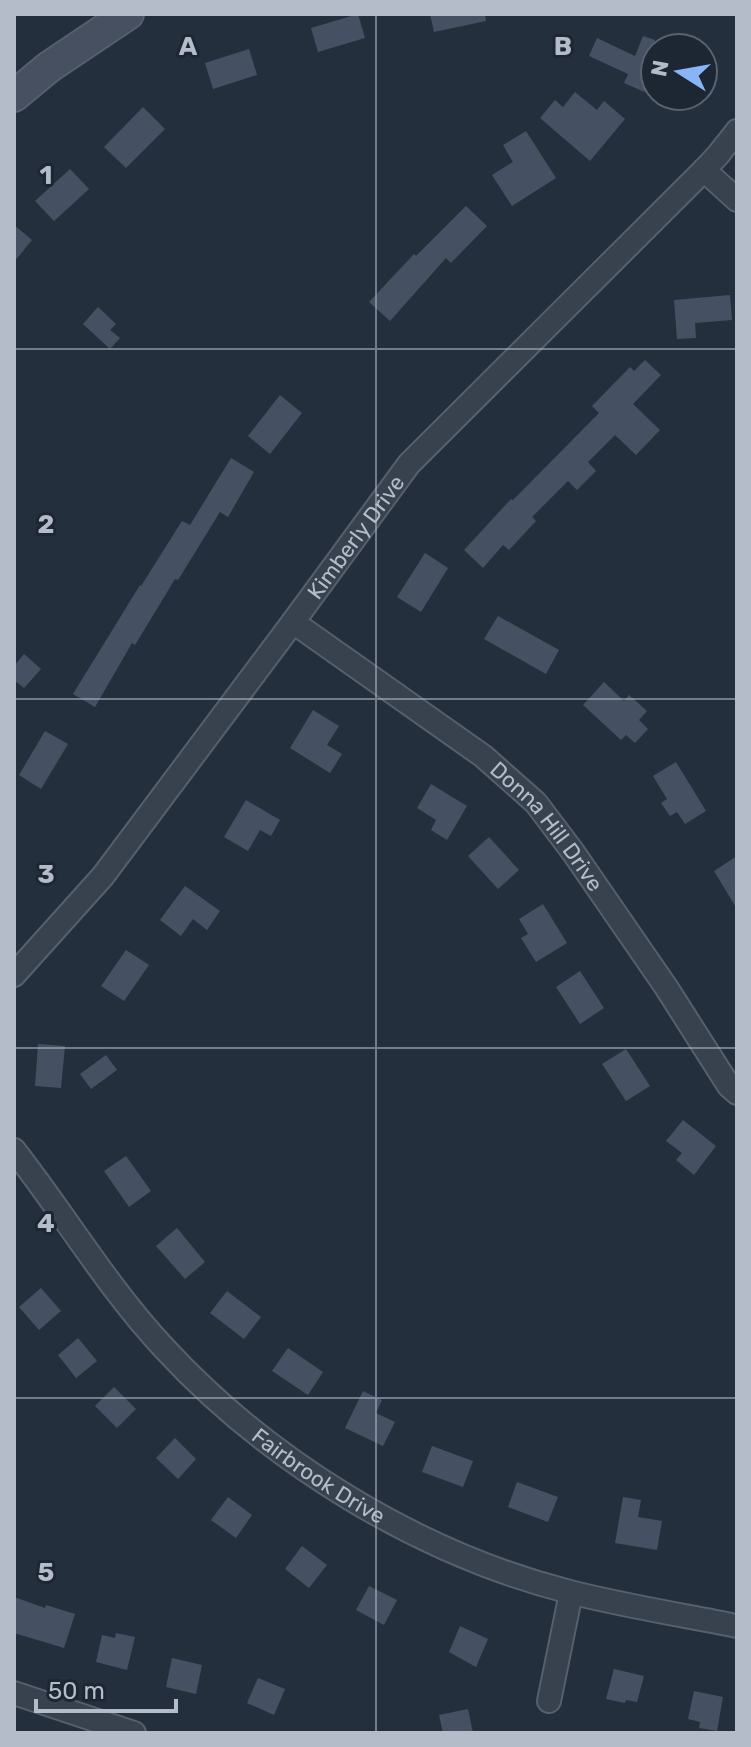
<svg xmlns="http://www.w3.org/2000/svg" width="751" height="1747" font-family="Rubik,sans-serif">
	<rect width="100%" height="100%" fill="#242f3e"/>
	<!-- building -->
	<g fill="#455162">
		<polygon points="358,14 365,38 318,52 311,28"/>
		<polygon points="430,14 485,14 486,21 434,32"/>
		<polygon points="643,36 655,40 655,80 649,94 624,83 628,74 589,56 597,38 635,56"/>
		<polygon points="249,49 257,75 213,89 205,63"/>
		<polygon points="575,92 597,110 604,101 625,119 590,161 540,118 555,100 563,107"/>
		<polygon points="143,107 165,129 126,168 104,147"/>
		<polygon points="526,131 556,178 512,206 492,175 513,162 503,145"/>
		<polygon points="70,169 89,189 54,221 35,201"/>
		<polygon points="466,206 487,226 451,263 446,258 390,321 369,302 414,254 416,256"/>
		<polygon points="14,225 32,240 14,262"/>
		<polygon points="730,295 732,320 695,323 696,338 677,339 674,300"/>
		<polygon points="98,307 116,324 110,330 120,338 110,349 83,324"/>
		<polygon points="645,360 661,375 633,404 660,430 636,455 615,435 588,462 596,471 577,490 568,481 532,517 536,521 509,550 503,545 483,568 464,550 511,499 513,500 599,413 592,406 630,367 634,371"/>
		<polygon points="280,395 302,413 270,454 248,436"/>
		<polygon points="231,458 254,472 228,517 220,512 178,580 175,579 135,645 132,643 95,707 73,694 140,585 141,586 182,521 190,525"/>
		<polygon points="425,553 448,568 421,612 397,597"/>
		<polygon points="498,616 559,650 546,674 484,639"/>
		<polygon points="24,654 41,669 24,688 14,680 14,666"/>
		<polygon points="604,682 624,701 629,695 647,711 639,720 648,729 635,743 626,735 621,740 583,705"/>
		<polygon points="313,710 339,726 327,745 342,754 330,773 290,748"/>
		<polygon points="45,731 68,744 41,789 19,775"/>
		<polygon points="676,762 706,811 685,824 677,812 670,816 661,803 667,799 653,776"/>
		<polygon points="431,784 467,806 447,840 431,830 436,820 417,808"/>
		<polygon points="246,800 280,820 271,836 260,830 248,851 224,837"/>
		<polygon points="489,837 519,870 498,889 468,856"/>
		<polygon points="737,856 737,909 714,871"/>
		<polygon points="185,886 220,911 207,930 193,919 181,936 160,920"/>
		<polygon points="543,904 567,943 536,962 521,938 528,934 519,919"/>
		<polygon points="126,950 149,965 124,1001 101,986"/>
		<polygon points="580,971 604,1008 580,1024 556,987"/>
		<polygon points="38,1044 65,1046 61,1088 35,1086"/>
		<polygon points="626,1049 650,1086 626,1101 602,1064"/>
		<polygon points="106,1055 117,1070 91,1089 80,1074"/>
		<polygon points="683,1120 716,1146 694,1175 676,1160 682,1153 666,1141"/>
		<polygon points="126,1156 151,1191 129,1207 104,1171"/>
		<polygon points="177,1228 205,1262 185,1279 156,1246"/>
		<polygon points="41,1288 61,1311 39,1330 19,1307"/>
		<polygon points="227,1291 261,1317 244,1339 210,1313"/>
		<polygon points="78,1338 97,1361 76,1378 58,1355"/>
		<polygon points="288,1348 323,1372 308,1395 272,1371"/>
		<polygon points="114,1387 136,1409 117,1428 95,1406"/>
		<polygon points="363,1391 382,1400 376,1413 395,1422 383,1446 345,1428"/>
		<polygon points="175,1438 196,1459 178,1479 156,1458"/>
		<polygon points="432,1446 473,1461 463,1487 422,1472"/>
		<polygon points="517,1482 558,1497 548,1522 508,1507"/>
		<polygon points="228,1497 252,1515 236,1538 211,1520"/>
		<polygon points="623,1497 641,1500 638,1517 662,1521 657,1550 615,1543"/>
		<polygon points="302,1546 327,1565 309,1588 285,1569"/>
		<polygon points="369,1586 397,1600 384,1625 356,1610"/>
		<polygon points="14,1597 45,1608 46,1605 75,1614 64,1648 14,1633"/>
		<polygon points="460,1626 488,1639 476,1667 449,1652"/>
		<polygon points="116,1633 135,1637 127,1670 96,1662 102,1635 115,1638"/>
		<polygon points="172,1658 202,1665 196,1694 166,1687"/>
		<polygon points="614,1669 644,1676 637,1702 626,1700 625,1703 606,1699"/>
		<polygon points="258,1678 285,1689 274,1715 247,1703"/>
		<polygon points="694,1691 723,1697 717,1731 699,1728 700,1722 688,1719"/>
		<polygon points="468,1709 473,1733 443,1733 439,1715"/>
	</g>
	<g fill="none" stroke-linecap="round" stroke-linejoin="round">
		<!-- minor casing -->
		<g stroke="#565f6c" stroke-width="26">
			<g id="minor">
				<polyline points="704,170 737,200"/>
				<path id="s1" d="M293 622 483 756 536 803 573 852 666 987 729 1086 737 1093"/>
				<path id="s2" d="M14 975 103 876 293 622 409 464 704 170 718 155 737 131"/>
				<path id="s3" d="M14 1150C65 1215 107 1287 164 1348 269 1462 420 1554 570 1592 625 1606 682 1615 737 1626"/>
				<polyline points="14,1693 134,1733"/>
				<polyline points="549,1701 571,1593"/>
			</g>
		</g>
		<!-- secondary casing -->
		<g stroke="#565f6c" stroke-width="34">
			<polyline id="secondary" points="14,96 49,67 128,14"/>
		</g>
		<!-- minor -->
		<use href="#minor" stroke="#38414e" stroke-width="22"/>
		<!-- secondary -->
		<use href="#secondary" stroke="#465061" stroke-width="30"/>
	</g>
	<!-- grid -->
	<path fill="none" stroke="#b4bcc9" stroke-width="2" stroke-opacity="0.55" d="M376 14V1733M14 349H737M14 699H737M14 1048H737M14 1398H737"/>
	<g text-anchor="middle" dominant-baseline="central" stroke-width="6" stroke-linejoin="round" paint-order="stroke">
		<!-- street labels -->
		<g font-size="22" fill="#b4bcc9" stroke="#1d2633">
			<text stroke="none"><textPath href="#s2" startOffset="556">Kimberly Drive</textPath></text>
			<text stroke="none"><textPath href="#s1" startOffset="328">Donna Hill Drive</textPath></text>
			<text stroke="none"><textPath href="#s3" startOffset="450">Fairbrook Drive</textPath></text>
		</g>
	</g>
	<g font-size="26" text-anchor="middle" font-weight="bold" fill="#b4bcc9" stroke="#1d2633" stroke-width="6" stroke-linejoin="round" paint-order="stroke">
		<text x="188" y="55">A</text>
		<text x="563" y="55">B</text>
		<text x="46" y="184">1</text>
		<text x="46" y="533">2</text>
		<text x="46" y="883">3</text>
		<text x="46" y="1232">4</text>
		<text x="46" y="1581">5</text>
	</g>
	<!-- border -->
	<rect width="751" height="1747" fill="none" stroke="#b4bcc9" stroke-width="32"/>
	<!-- north arrow -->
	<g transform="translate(679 72) rotate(281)"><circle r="38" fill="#1d2633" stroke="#59626f" stroke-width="2"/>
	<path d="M0-6L14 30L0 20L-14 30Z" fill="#8ab4f8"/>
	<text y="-12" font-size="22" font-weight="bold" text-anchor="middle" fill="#b4bcc9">N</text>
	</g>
	<!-- scale -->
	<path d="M36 1699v12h140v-12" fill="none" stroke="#b4bcc9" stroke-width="4"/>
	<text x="48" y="1699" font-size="24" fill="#b4bcc9" stroke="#1d2633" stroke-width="6" paint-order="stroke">50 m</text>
</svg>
